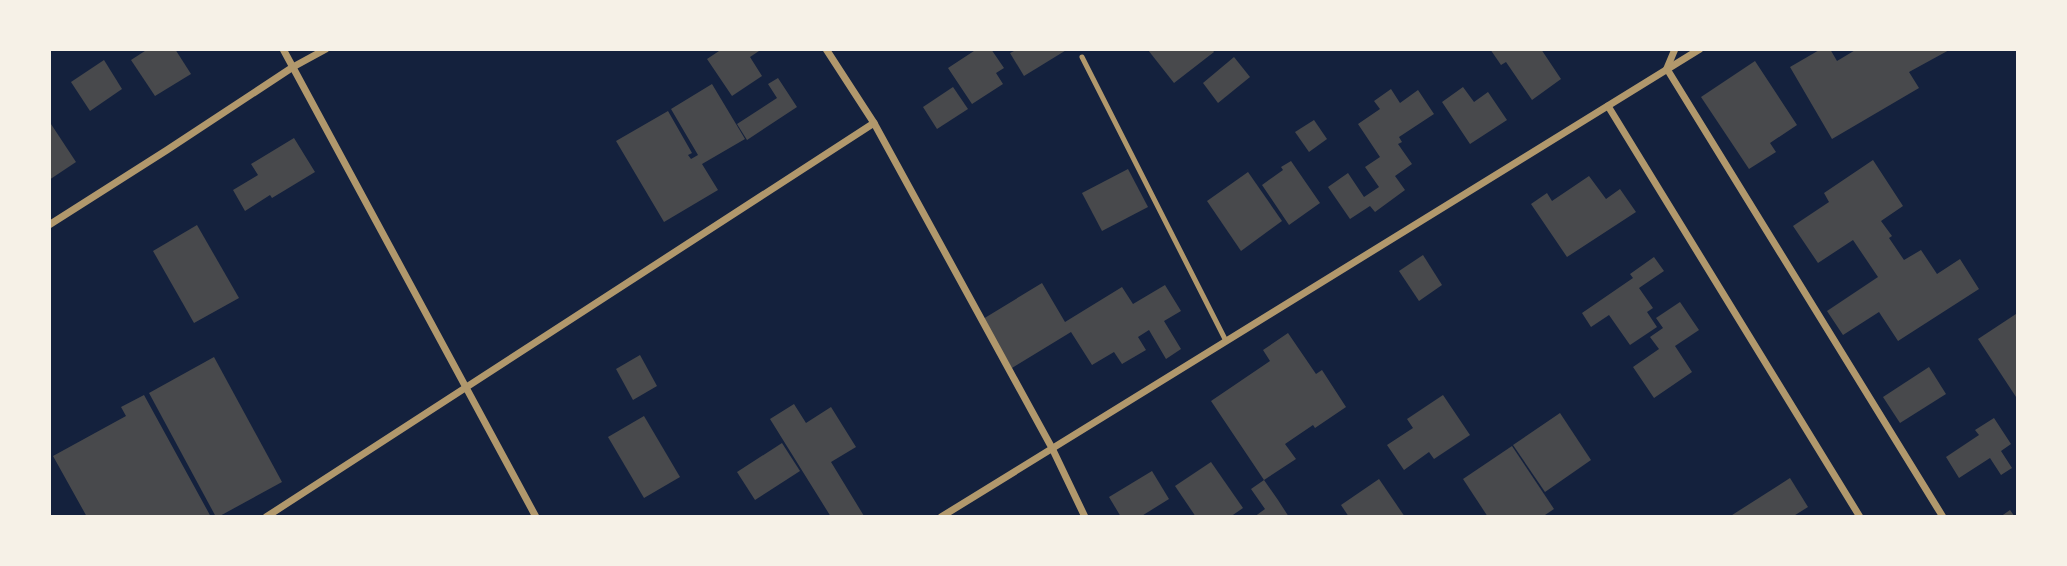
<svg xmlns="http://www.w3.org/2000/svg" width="2067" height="566" font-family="Georgia,serif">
	<rect width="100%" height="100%" fill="#14213d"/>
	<!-- building -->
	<g fill="#48494c">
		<polygon points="148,49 175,49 191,74 155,96 131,60"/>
		<polygon points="722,49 762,49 750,57 762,76 732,96 707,59"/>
		<polygon points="977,49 991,49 1004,68 996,73 1003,84 972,104 948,68"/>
		<polygon points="1018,49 1068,49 1024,76 1010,53"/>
		<polygon points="1150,49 1212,49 1214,52 1174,83 1148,50"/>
		<polygon points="1490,49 1541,49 1561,79 1532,100 1506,62 1501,65"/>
		<polygon points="1821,49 1830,49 1837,61 1857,49 1951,49 1909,72 1919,88 1832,139 1790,67"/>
		<polygon points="1234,57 1250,77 1218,103 1203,83"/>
		<polygon points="104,60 122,89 90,111 71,82"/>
		<polygon points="1755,61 1797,125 1770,143 1776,152 1749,169 1701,97"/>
		<polygon points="778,78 797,107 747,140 737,124 777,98 768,84"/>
		<polygon points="712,84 745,139 702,164 718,190 664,222 616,141 668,111 692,153 688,155 691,159 698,155 671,109"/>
		<polygon points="953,87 968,109 937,129 923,107"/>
		<polygon points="1463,87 1474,102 1488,92 1507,120 1470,144 1442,102"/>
		<polygon points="1391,89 1400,103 1418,90 1434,114 1399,137 1402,142 1398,144 1412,164 1395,176 1405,190 1375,212 1370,206 1350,219 1328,187 1348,173 1364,197 1379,187 1365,167 1380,157 1358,124 1380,109 1374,101"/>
		<polygon points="1314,120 1327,139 1309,152 1295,132"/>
		<polygon points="49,121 76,162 49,180"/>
		<polygon points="294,138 315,172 272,198 270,195 245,211 233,190 258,175 251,164"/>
		<polygon points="1873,160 1903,206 1881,221 1892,236 1889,238 1904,260 1921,250 1937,274 1960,259 1979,289 1898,341 1879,312 1843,335 1827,311 1878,277 1853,240 1818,263 1793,226 1829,202 1824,193"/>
		<polygon points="1291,161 1320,203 1289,225 1262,185 1283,170 1281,167"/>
		<polygon points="1128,169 1148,207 1102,231 1082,193"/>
		<polygon points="1248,172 1282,221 1241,251 1207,201"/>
		<polygon points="1589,176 1606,199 1620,189 1636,212 1567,257 1531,204 1547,193 1552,201"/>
		<polygon points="197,225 239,298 194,323 153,251"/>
		<polygon points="1423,255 1442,285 1419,301 1399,271"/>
		<polygon points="1654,257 1664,271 1639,288 1653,308 1647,312 1657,327 1630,345 1609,315 1591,327 1582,313 1633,278 1630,274"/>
		<polygon points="1042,283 1065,322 1122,287 1133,304 1165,285 1181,311 1164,321 1181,349 1166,359 1149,330 1138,337 1146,350 1122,364 1114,352 1092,365 1071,332 1012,368 983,319"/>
		<polygon points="1680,302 1699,330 1675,346 1692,372 1654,398 1633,367 1659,349 1650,337 1663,328 1656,318"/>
		<polygon points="2016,314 2018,317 2018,400 1978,339"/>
		<polygon points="1288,333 1316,374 1322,370 1346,407 1315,428 1313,425 1285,444 1296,459 1264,480 1211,401 1270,361 1263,350"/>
		<polygon points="640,355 657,386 633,400 616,369"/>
		<polygon points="214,357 282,482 218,517 216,517 149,393"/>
		<polygon points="1929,367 1946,394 1900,423 1883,397"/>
		<polygon points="144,395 211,517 87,517 53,456 126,416 121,407"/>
		<polygon points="1443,395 1470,435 1434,459 1429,452 1404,470 1387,445 1413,428 1407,419"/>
		<polygon points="794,404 806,423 831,407 856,447 831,462 864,516 831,517 770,419"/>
		<polygon points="1560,413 1591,460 1545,492 1513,445"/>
		<polygon points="644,416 680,477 644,498 608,437"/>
		<polygon points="1994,418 2011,444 2001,451 2012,468 2001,475 1990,458 1959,478 1946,457 1979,435 1975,430"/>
		<polygon points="782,443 800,471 755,500 737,472"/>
		<polygon points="1512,446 1554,509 1542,517 1488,517 1463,479"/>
		<polygon points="1211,462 1243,508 1230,517 1196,517 1175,486"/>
		<polygon points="1152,471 1169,499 1140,517 1121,517 1109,497"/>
		<polygon points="1790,478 1808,507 1792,517 1729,517"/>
		<polygon points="1379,479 1405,517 1349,517 1341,505"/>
		<polygon points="1264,480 1278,500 1289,517 1254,517 1265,509 1251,489"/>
		<polygon points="2010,510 2015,517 2000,517"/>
	</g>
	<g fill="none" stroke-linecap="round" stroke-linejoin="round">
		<!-- service -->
		<polyline stroke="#b1986c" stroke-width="5" points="1082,57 1226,341"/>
		<!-- minor -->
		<g stroke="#b1986c" stroke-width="7">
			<polyline points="283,49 536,517"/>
			<polyline points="826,49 874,123 1052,448 1085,517"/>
			<polyline points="1667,68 1675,49"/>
			<polyline points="1667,69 1943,517"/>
			<polyline points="1608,106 1860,517"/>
			<polyline points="49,225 167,150 293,67 326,49"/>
			<polyline points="266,517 874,123"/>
			<polyline points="941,517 1700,49"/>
		</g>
	</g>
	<!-- border -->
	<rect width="2067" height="566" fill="none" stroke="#f6f1e7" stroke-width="102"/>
</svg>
